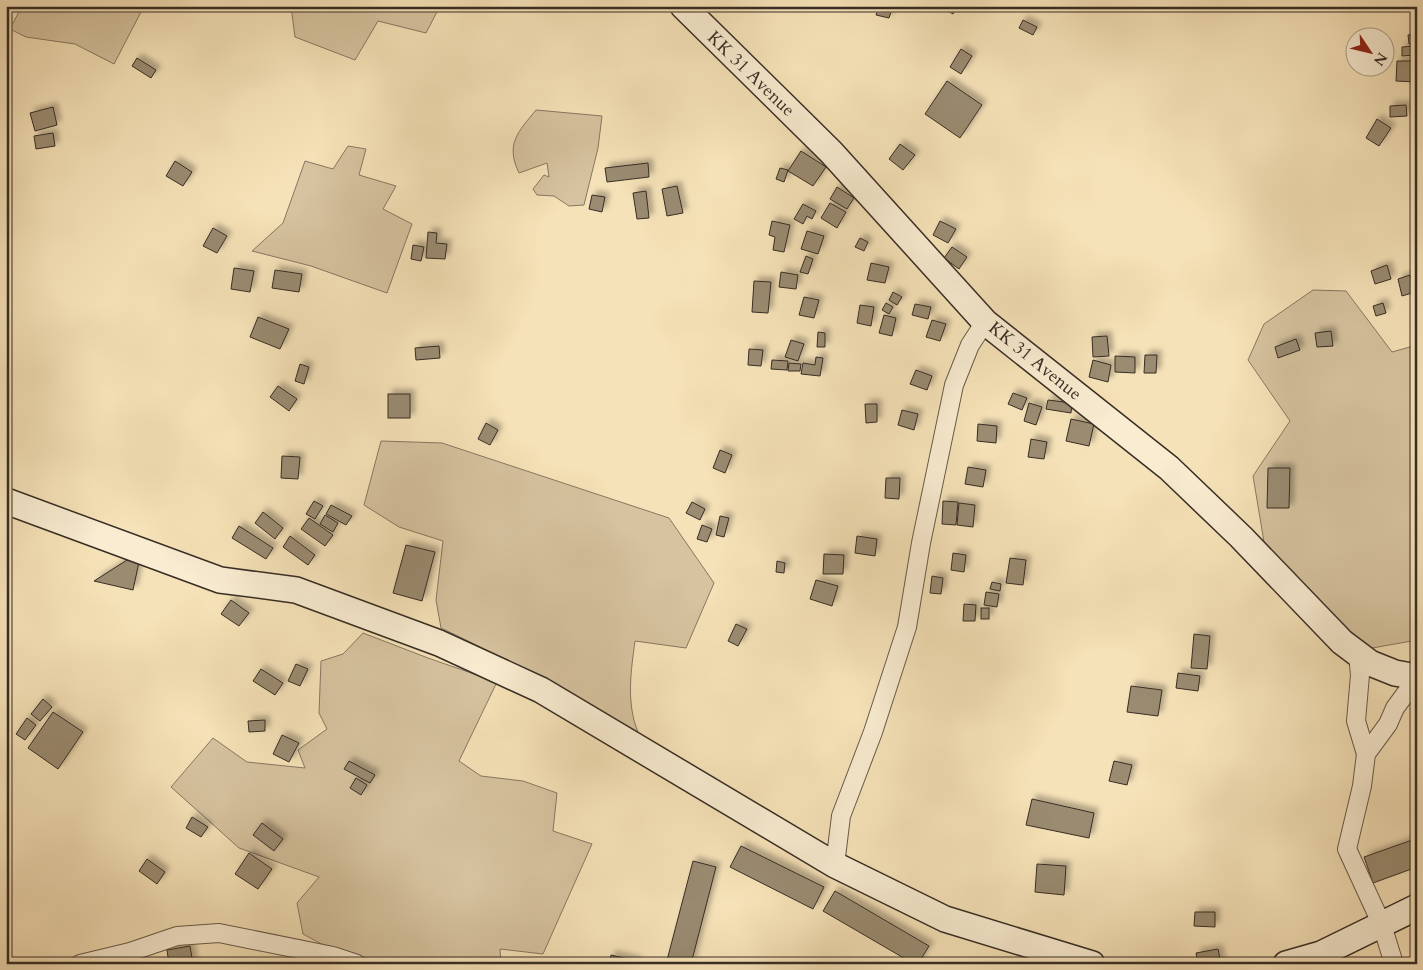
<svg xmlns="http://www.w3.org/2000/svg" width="1423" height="970" font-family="Cardo,serif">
	<defs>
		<filter id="shadow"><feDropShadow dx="4.5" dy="-4.5" stdDeviation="2.5" flood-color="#0004"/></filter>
	</defs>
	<rect width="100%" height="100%" fill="#f6e2b8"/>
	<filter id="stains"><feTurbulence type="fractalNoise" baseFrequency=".004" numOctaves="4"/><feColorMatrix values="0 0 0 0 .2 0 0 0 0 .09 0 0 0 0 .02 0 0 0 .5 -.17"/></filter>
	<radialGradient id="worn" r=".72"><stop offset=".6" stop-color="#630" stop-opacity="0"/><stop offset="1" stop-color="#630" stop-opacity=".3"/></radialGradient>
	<!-- green -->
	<g fill="#d6c39f" stroke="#867862">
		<polygon points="22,6 140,6 143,8 114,64 75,44 26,37 10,29"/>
		<polygon points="291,6 440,6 426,33 378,21 355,60 295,37"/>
		<path d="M536 110 602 116 598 148 584 205 569 206 554 196 537 195 533 189 544 175 549 177 547 163 519 173C505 144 518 132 536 110Z"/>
		<polygon points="348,146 366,149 359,175 396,186 383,209 412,224 387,293 311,266 252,251 283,223 305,161 333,169"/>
		<polygon points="1313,290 1346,291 1392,352 1417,345 1417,640 1367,649 1322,607 1264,542 1253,476 1290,421 1248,360 1264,324"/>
		<path d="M381 441 442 443 669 518 714 583 686 648 635 641C631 671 626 703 638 732 572 698 508 659 441 628L436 600 443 541 399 527 364 505Z"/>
		<polygon points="363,633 428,658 497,682 459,761 481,776 523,781 557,793 553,831 592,844 543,954 500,949 501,964 358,964 303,934 297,903 319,877 239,848 171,787 213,738 247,762 305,768 298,750 327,729 319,713 321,661 343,654"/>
	</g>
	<!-- building -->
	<g fill="#9a8b71" stroke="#372d24" filter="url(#shadow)">
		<polygon points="879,6 893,6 889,18 876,15"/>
		<polygon points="939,6 958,6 953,14"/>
		<polygon points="1023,20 1037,27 1033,35 1019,28"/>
		<polygon points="1417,34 1417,43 1409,44 1408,35"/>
		<polygon points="1415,46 1415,55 1402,56 1402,47"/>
		<polygon points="961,49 972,56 961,74 950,67"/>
		<polygon points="137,58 156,70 151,78 132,66"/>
		<polygon points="1397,61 1416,61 1416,82 1396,81"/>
		<polygon points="947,81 982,105 960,138 925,114"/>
		<polygon points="1406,105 1407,116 1390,117 1390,106"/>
		<polygon points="53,107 57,125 35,131 30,113"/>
		<polygon points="1377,119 1391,128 1379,146 1366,138"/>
		<polygon points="53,133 55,146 36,149 34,136"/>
		<polygon points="900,144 915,155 903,170 889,159"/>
		<polygon points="801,151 826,167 813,186 788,171"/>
		<polygon points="175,161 192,172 183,186 166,176"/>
		<polygon points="648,163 649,177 607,182 605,168"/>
		<polygon points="780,168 788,170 784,182 776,179"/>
		<polygon points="677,186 683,213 667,216 662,189"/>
		<polygon points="837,187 854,198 847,209 830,199"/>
		<polygon points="646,191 649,218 637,219 633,193"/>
		<polygon points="592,195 605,197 602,212 589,209"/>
		<polygon points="830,203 846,212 837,228 821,218"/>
		<polygon points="803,204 816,211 812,219 807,216 803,224 794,219"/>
		<polygon points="772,221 790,225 784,252 773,250 775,237 769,235"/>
		<polygon points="940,221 956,229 948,243 933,235"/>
		<polygon points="213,228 227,236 217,253 203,246"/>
		<polygon points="807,231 824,236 818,254 801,249"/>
		<polygon points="428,232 437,233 436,243 447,244 445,259 426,258"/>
		<polygon points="860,238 868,242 864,251 855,247"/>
		<polygon points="413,245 424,247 421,261 411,259"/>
		<polygon points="952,247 967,257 959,269 944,258"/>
		<polygon points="806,256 813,259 808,274 800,272"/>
		<polygon points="871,263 889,267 885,283 867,280"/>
		<polygon points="1387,265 1391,279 1375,284 1371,271"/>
		<polygon points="234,268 254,271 250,292 231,289"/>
		<polygon points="275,270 302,274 299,292 272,288"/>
		<polygon points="781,272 798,275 796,289 779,287"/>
		<polygon points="1410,275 1415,292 1402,296 1398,279"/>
		<polygon points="754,281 771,282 768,313 752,312"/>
		<polygon points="893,292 902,297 897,305 889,300"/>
		<polygon points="804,297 819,300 814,318 799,315"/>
		<polygon points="886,303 893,307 889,314 882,310"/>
		<polygon points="1383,303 1386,313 1376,316 1373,306"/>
		<polygon points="915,304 931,307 928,319 912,315"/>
		<polygon points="860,305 874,307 871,326 857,323"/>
		<polygon points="884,315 896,318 892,336 879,333"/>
		<polygon points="258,317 289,329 280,349 250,337"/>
		<polygon points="932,320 946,324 940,341 926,337"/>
		<polygon points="1331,331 1333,346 1317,347 1315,333"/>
		<polygon points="818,332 825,333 825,347 817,347"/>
		<polygon points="1107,336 1109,356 1093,357 1092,337"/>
		<polygon points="1296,339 1300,350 1278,358 1275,347"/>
		<polygon points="791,340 804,344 798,361 785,357"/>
		<polygon points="439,346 440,358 416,360 415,348"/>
		<polygon points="749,349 763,350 761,366 748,365"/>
		<polygon points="1145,355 1157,355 1156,373 1144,373"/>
		<polygon points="1115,356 1135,357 1135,373 1115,372"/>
		<polygon points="816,357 823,358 820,376 801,374 803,363 815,365"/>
		<polygon points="772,360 788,361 787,370 771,369"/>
		<polygon points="1093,360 1111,365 1108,382 1089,377"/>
		<polygon points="789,363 801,364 800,371 788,371"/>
		<polygon points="300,364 309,367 304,384 295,381"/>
		<polygon points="916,370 932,376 927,390 910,384"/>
		<polygon points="278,386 297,399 289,411 270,397"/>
		<polygon points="1013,393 1027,398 1022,410 1008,404"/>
		<rect x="388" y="394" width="22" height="24"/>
		<polygon points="1048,400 1072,403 1071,413 1046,409"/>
		<polygon points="1029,403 1042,407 1036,425 1024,421"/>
		<polygon points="865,404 877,404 877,422 866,423"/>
		<polygon points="902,410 918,414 914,430 898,425"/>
		<polygon points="1071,419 1094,424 1089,446 1066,441"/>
		<polygon points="486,423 498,430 490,445 478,439"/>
		<polygon points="978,424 997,426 996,443 977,441"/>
		<polygon points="1031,439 1047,442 1044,459 1028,457"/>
		<polygon points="720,450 732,455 725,473 713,468"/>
		<polygon points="282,456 300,457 298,479 281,478"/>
		<polygon points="968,467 986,470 983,487 965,484"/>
		<polygon points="1268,468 1290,468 1289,508 1267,508"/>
		<polygon points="886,478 900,478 899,499 885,498"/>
		<polygon points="314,501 323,506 315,519 306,514"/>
		<polygon points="943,501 958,502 956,525 942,524"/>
		<polygon points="692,502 705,509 700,520 686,513"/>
		<polygon points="959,503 975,505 973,527 957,525"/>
		<polygon points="331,505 352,516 346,525 326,514"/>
		<polygon points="263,512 283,528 275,539 255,523"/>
		<polygon points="325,515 338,523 333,532 320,524"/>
		<polygon points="720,516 729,518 724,537 716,535"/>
		<polygon points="309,518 333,535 325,546 301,529"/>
		<polygon points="702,525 712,529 707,542 697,539"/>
		<polygon points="239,526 273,548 266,559 232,538"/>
		<polygon points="290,536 315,555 308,565 283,547"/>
		<polygon points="857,536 877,539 875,556 855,553"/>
		<polygon points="406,545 435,552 422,601 393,593"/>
		<polygon points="953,553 966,555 964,572 951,570"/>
		<polygon points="824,554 844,555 843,574 823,574"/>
		<polygon points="1010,558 1026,560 1023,585 1006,583"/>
		<polygon points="127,560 139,562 133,590 94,581"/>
		<polygon points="777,561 785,563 784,573 776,572"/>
		<polygon points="932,576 943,578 941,594 930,593"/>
		<polygon points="816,580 838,586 832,606 810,599"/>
		<polygon points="992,582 1001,584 1000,591 990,589"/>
		<polygon points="986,592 999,594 997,607 984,605"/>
		<polygon points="231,600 249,613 239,626 221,614"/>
		<polygon points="964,604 976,605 975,621 963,621"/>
		<rect x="981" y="608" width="8" height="11"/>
		<polygon points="736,624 747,629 738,646 728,641"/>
		<polygon points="1194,634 1210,636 1207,669 1191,668"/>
		<polygon points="296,664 308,669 300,686 288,681"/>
		<polygon points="261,669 283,683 275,695 253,681"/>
		<polygon points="1178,673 1200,676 1198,691 1176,688"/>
		<polygon points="1131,686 1162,690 1158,716 1127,712"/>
		<polygon points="43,699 52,707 40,721 31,714"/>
		<polygon points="53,712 83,732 58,769 28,748"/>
		<polygon points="27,718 36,725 25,740 16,734"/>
		<polygon points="265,720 265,731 249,732 248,721"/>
		<polygon points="282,735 299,743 289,762 273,754"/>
		<polygon points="349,761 375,775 370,783 344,769"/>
		<polygon points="1114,761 1132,765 1127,785 1109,781"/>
		<polygon points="356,778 367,785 361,795 350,788"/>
		<polygon points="1032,799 1094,813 1089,838 1026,825"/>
		<polygon points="192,817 208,827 201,837 186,828"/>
		<polygon points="262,823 283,839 274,851 253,835"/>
		<polygon points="1415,839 1417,867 1373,883 1364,857"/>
		<polygon points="741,846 824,887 813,909 730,867"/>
		<polygon points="249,853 272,869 258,889 235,874"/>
		<polygon points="147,859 165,872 157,884 139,871"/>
		<polygon points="693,861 716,867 691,964 666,964"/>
		<polygon points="1037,864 1066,866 1064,895 1035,892"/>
		<polygon points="835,891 929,946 918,964 914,964 823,911"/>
		<polygon points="1195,912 1215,912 1215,927 1194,926"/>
		<polygon points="190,946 193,964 169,964 167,950"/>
		<polygon points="1218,949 1221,964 1198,964 1196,953"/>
		<polygon points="611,955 637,961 636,964 609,964"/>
	</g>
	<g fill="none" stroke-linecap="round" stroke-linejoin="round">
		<!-- street casing -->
		<g stroke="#675a49" stroke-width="20">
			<g id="street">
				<polyline points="1358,655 1360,675 1356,721 1366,754"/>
				<polyline points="835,865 841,816 873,732 907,627 921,543 954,385 970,345 985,322"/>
				<polyline points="80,964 130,952 177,936 219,933 333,956 357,964"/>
				<polyline points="1394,964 1382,925 1347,849 1362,786 1366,754 1388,724 1395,708 1417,678"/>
			</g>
		</g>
		<!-- secondary casing -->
		<g stroke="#372d24" stroke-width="28">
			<g id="secondary">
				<polyline points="683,6 831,152 985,322 1169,468 1241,537 1342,642 1370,663 1395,673 1417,677"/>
				<polyline points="6,501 220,580 296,590 439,643 541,690 835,865 945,919 1092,964"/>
				<polyline points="1286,964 1321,954 1417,907"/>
			</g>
		</g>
		<!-- street -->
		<use href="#street" stroke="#f9ecd1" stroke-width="18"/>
		<!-- secondary -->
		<use href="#secondary" stroke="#f9ecd1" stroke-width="25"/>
	</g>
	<g text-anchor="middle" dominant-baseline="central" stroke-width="5" stroke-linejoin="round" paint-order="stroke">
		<!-- street labels -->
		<g font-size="18" fill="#372d24" stroke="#f9ecd1">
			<text transform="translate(751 74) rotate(44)">KK 31 Avenue</text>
			<text transform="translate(1035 361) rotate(39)">KK 31 Avenue</text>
		</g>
	</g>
	<!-- margin -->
	<rect width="1423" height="970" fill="none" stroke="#f6e2b8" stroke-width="25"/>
	<rect x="8" y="8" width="1408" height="955" fill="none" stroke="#372d24" stroke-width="2.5"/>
	<rect x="12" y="12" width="1398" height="945" fill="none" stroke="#372d24"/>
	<!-- north arrow -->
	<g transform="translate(1370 52) rotate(125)"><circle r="24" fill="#f9ecd1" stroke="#aba08c"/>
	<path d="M0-4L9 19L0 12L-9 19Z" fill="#8f2418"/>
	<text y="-8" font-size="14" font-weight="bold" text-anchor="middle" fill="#372d24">N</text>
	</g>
	<rect width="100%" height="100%" filter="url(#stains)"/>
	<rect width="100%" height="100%" fill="url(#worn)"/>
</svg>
